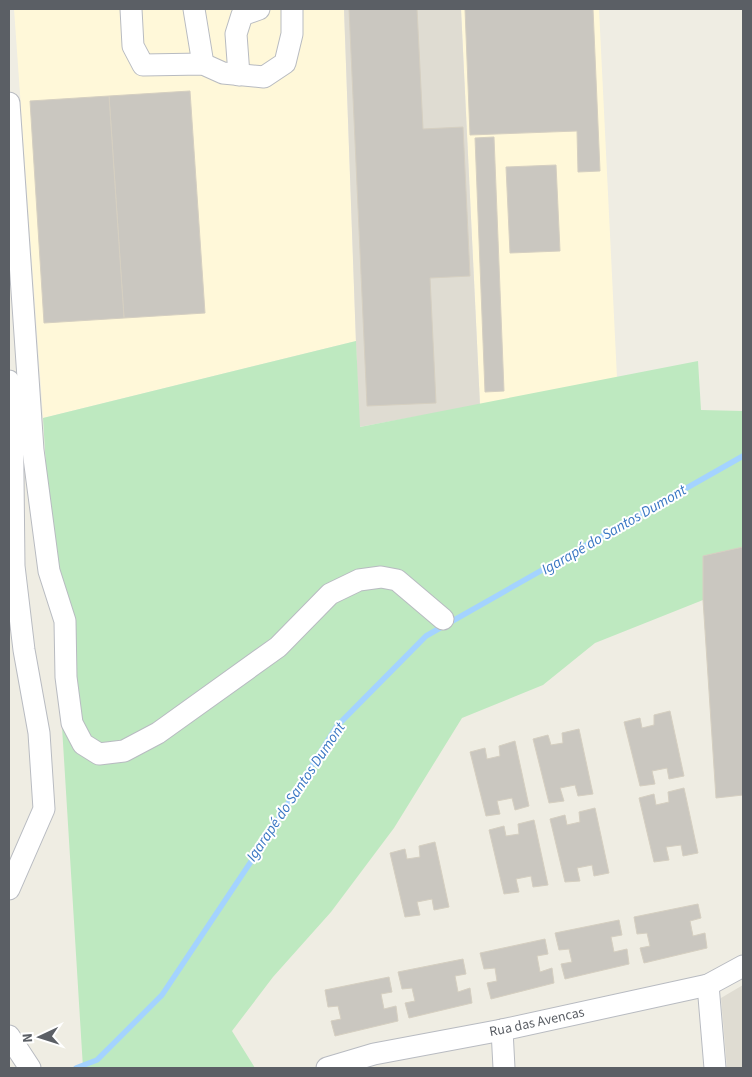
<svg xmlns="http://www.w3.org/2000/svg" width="752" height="1077" font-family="'Source Sans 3',sans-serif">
	<rect width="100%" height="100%" fill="#efede3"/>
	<!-- commercial -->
	<g fill="#fff8d9">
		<polygon points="14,9 344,9 356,341 43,418"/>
		<polygon points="461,9 599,9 617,378 480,405"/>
	</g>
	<!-- education -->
	<g fill="#dfdcd2">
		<polygon points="344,9 461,9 480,405 359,427"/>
		<polygon points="743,985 743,1068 727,1068 721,998"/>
	</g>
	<!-- green -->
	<polygon fill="#bee9c0" points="356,341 360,427 698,361 701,410 743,411 743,547 703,556 703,600 595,643 543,685 462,718 394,828 331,912 273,977 232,1031 255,1068 83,1068 43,418"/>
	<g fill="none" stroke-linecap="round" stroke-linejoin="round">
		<!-- stream -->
		<polyline stroke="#a4d3ff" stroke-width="5.5" points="76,1068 97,1060 162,995 254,857 337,726 426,636 743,456"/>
	</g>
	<!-- building -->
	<g fill="#cac7c0" stroke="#d5cfc1">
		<polygon points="349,9 417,9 423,129 463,127 470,276 430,278 436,403 367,406"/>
		<polygon points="465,9 593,9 600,171 578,172 577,131 470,135"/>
		<polygon points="190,91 205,313 124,318 109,96"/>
		<polygon points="109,96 124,318 44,323 30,101"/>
		<polygon points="494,137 504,391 485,392 475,138"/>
		<polygon points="556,165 560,251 510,253 506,167"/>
		<polygon points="743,547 743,795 716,798 703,600 703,556"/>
		<polygon points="670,711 684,776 669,779 667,768 652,771 655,784 640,786 624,722 640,718 642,728 654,725 654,715"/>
		<polygon points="579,729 593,794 578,796 575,785 560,788 564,801 549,803 533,739 548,735 551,745 563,743 562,733"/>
		<polygon points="515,741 529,806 515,810 512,798 497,801 500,814 486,816 470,752 485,748 487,759 500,756 499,746"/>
		<polygon points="684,788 698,853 683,856 681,845 666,847 669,860 654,862 639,798 654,794 656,805 669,802 668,792"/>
		<polygon points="595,808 609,873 594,876 592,865 577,868 580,881 565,882 550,819 565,815 567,825 580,822 579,812"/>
		<polygon points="534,820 548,885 533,887 531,876 516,879 519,892 504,894 489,830 504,826 506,836 519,834 518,824"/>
		<polygon points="435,842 449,907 434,910 432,899 417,902 420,915 405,917 390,853 405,849 407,859 420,857 419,846"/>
		<polygon points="698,904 701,918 690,921 693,936 705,933 707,948 644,963 640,948 650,946 647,933 637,934 634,917"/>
		<polygon points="619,920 622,935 611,937 614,952 627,949 629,964 565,979 561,964 572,962 569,949 559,950 555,933"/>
		<polygon points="545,939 548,954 537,956 540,972 552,968 554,983 491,999 487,983 497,981 495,968 484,969 480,953"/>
		<polygon points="463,959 466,974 455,976 458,992 470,988 472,1003 409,1018 405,1003 415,1001 412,988 402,989 398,972"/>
		<polygon points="389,977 392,992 381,994 384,1009 396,1006 398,1021 335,1036 331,1021 341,1019 338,1006 328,1007 325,990"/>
	</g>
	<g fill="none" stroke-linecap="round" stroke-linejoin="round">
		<!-- minor casing -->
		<g stroke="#b8bbc1" stroke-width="23">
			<g id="minor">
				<polyline points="131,9 133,46 143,65 203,64 223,73 264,77 285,63 292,34 292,9"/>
				<polyline points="194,9 203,64"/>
				<polyline points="239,75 236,34 242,15 259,9"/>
				<polyline points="9,103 33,450 49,571 65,621 66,677 72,723 83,744 99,754 124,751 158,733 278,647 330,594 359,580 381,577 397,580 443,619"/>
				<polyline points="9,381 12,388 14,566 24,650 39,733 44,809 9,889"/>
				<polyline points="708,985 715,1068"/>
				<polyline points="502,1030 504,1068"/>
				<polyline points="9,1036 30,1068"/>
				<path id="s1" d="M327 1068 374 1054 502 1030 708 985 743 966"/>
			</g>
		</g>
		<!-- minor -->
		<use href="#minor" stroke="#fff" stroke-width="21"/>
	</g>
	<g text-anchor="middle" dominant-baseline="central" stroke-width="4" stroke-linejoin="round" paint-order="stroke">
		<!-- street labels -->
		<g font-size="14" fill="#5b5f65" stroke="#fff">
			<text stroke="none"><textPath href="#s1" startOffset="215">Rua das Avencas</textPath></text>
		</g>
		<!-- water labels -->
		<g font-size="15" font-style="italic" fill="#3a77c3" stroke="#fff">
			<text transform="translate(614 530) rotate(-30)">Igarapé do Santos Dumont</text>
			<text transform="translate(296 792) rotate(-56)">Igarapé do Santos Dumont</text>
		</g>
	</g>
	<!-- border -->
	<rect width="752" height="1077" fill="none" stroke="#5b5f65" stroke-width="20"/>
	<!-- north arrow -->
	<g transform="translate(40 1037) rotate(266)" stroke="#ffffff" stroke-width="4" paint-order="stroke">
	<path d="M0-4L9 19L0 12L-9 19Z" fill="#5b5f65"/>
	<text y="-8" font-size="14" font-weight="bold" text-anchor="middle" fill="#5b5f65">N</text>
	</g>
</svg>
